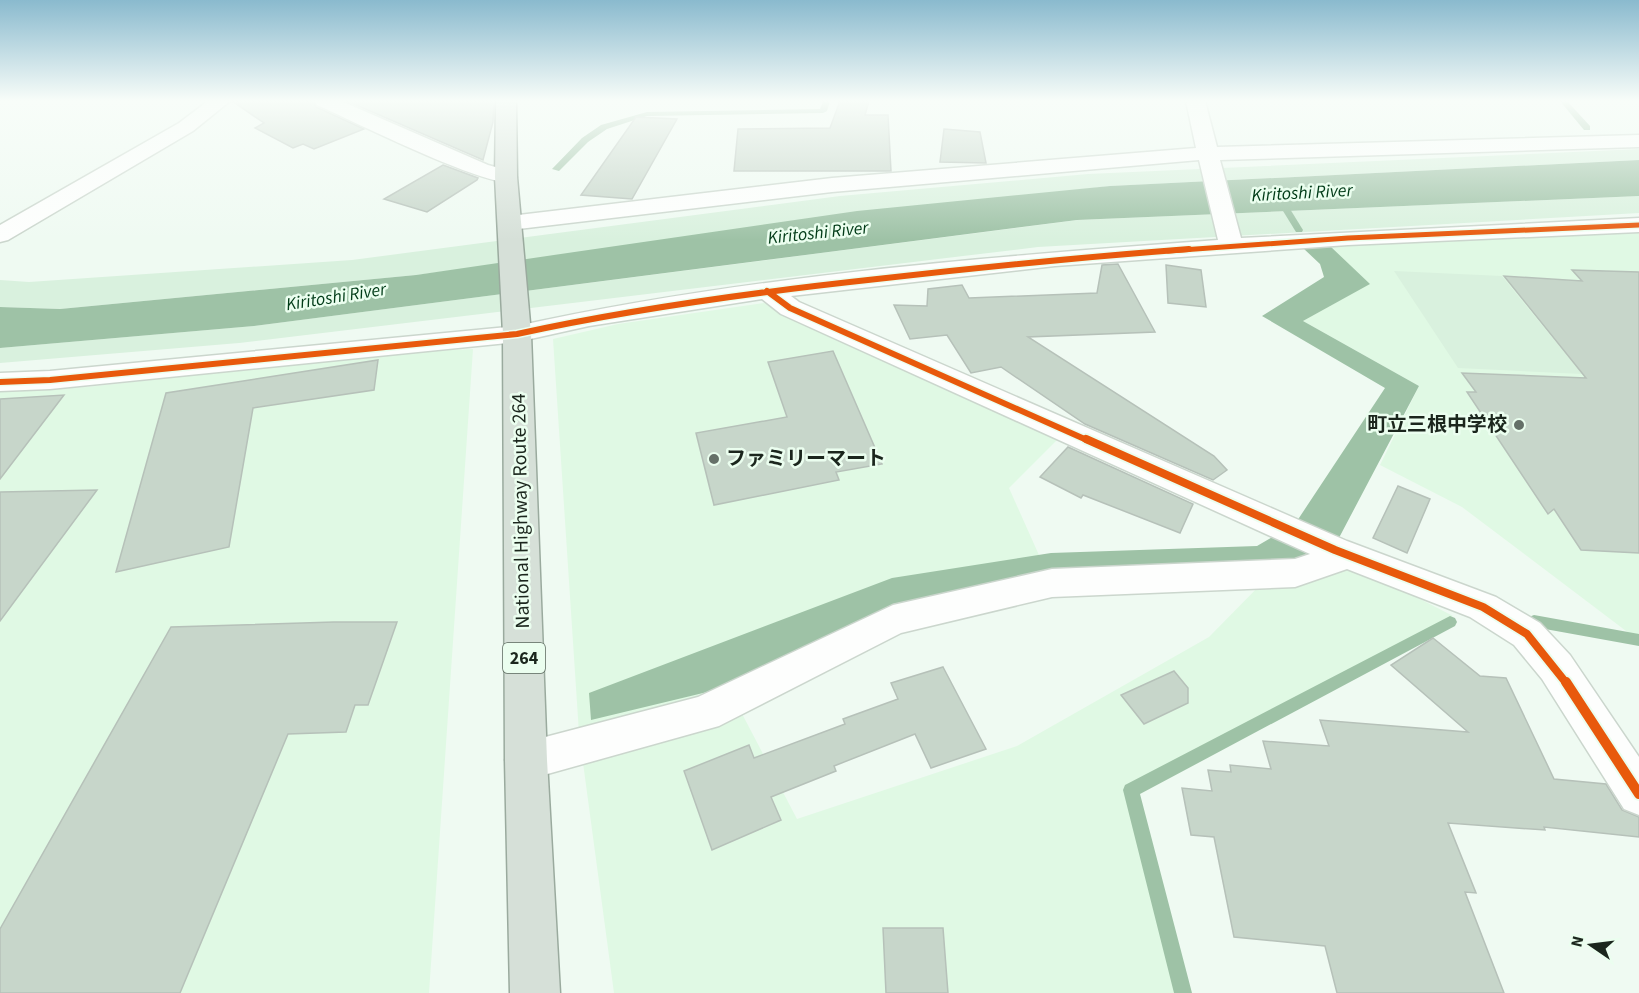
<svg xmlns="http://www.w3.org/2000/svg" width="1639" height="993" font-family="'Source Sans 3','Noto Sans JP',sans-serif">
	<rect width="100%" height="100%" fill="#effaf2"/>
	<!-- built -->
	<g fill="#e0f9e4">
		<polygon points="1639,233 1639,638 1634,637 1462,507 1380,465 1419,386 1303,321 1369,284 1330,246"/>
		<polygon points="764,303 1057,440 1009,488 1047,573 893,604 728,687 797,819 1017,746 1209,637 1267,578 1331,553 1453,616 1128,789 1180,993 614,993 579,733 553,339 618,324"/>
		<polygon points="473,349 429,993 0,993 0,392 87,387 405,352"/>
	</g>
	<!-- green -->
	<g fill="#d9f1de">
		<polygon points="1639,149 1639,160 1110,186 416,275 60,309 0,307 0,280 29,282 352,260 840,196 1088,174"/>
		<polygon points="1639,196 1639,213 1038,247 239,343 0,363 0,348 254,326 1078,220"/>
		<polygon points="1394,271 1502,276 1582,374 1458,368"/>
	</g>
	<!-- water -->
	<g fill="#9ec2a6">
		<polygon points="1639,160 1639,196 1077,220 254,326 0,348 0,307 60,309 416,275 857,211 1110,186"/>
		<polygon points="1330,246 1370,284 1303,321 1419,386 1331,553 1302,565 1047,573 893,604 728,687 591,720 589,693 892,578 1051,553 1257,546 1295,524 1385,388 1262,316 1324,277 1320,264 1303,248"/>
	</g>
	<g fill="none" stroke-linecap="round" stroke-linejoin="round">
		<!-- stream -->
		<g fill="#9ec2a6" fill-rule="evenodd">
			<polygon points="823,101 830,101 827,111 823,113 647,116 607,129 588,142 559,171 552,169 582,138 601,125 647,112 820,109"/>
			<polygon points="1560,101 1567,101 1590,126 1590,130 1584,130"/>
			<polygon points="1276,196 1282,196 1303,230 1302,232 1296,232 1275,198"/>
			<polygon points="1534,615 1639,634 1639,646 1534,627 1529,625 1527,621 1529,617"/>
			<polygon points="1450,616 1455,618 1457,622 1455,626 1140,794 1192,993 1174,993 1123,790 1125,785"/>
		</g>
	</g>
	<!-- building -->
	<g fill="#c7d6ca" stroke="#b6c1b9" stroke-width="1.5">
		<polygon points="232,101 313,101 316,107 364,129 314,149 303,144 293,148 255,128 264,123"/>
		<polygon points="347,101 494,101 493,122 483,160"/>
		<polygon points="840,101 869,101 865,115 888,115 891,171 734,171 738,129 830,128"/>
		<polygon points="636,117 677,119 632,199 581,195"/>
		<polygon points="944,129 980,132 986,163 940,162"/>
		<polygon points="443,165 478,178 477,180 427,212 384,199"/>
		<polygon points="1118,264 1155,332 1028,337 1214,456 1227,470 1213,480 1085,424 1001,367 971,373 947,335 910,339 894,305 927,306 928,289 962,285 969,298 1097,293 1102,265"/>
		<polygon points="1166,265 1201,270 1206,307 1168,303"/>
		<polygon points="1572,270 1639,272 1639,553 1581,550 1554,509 1548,514 1467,392 1476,392 1462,373 1586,378 1504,276 1582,281"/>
		<polygon points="833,351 882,464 836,472 839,480 714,505 696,433 787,417 768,362"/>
		<polygon points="378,360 374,390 253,408 229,547 116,572 166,393"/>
		<polygon points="64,395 0,479 0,399"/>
		<polygon points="1068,447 1193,504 1180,533 1083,495 1081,498 1040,477"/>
		<polygon points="1398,486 1430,499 1407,553 1373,538"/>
		<polygon points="97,490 0,621 0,492"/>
		<polygon points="334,622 397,622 368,705 355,705 346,732 288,734 180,993 0,993 0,929 171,627"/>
		<polygon points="1433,638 1480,676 1506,678 1554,779 1606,784 1622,810 1639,817 1639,837 1544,827 1545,830 1448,823 1476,893 1465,892 1504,993 1337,993 1325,946 1234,937 1214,837 1191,835 1182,788 1212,791 1208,770 1231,772 1230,765 1271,769 1263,741 1329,746 1320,720 1468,732 1391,665"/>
		<polygon points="943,667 986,749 931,768 915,734 834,766 836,771 771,797 781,820 712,850 684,771 749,745 754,758 845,724 843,719 898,699 891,683"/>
		<polygon points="1174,671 1188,688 1188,703 1144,724 1121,695"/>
		<polygon points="883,928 943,928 948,993 886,993"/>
	</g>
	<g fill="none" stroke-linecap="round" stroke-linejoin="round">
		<!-- minor casing -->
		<g stroke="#cbd6cd" stroke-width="3">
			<g id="minor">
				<polygon points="208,101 230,101 193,131 8,240 0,242 0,225 179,123"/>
				<path d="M315 101H341L488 165 514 172 517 177 514 182C486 188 351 120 317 105Z"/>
				<path d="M1186 101H1205L1217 147 1639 135V147L1220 160 1241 238 1639 218V232L1348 245 1055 266 791 296 799 302 1347 541 1496 597 1540 623 1570 655 1639 757V815L1624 809 1542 679 1514 645 1470 617 1347 569 1295 587 1052 597 901 633 719 726 526 780 511 774 505 760 511 746 698 697 893 605 1052 569 1295 559 1310 554 781 314 762 299 589 326 517 342 50 389 0 391V373L50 371 517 326C745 276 985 257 1218 240L1199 160 832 192 510 230 502 228 498 223 502 218 510 216 832 178 1196 148Z"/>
			</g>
		</g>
		<!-- trunk casing -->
		<g stroke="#9aaa9e" stroke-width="3">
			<polygon id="trunk" points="496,101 516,101 517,177 531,334 547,760 560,993 510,993 505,760 503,334 495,177"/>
		</g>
		<!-- minor -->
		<use href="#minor" fill="#fdfefd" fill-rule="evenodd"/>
		<!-- trunk -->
		<use href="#trunk" fill="#d6e0d8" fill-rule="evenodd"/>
		<!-- cycleway-far3 casing -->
		<g stroke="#ebfeef" stroke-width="8">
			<polyline id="cycleway-far3" points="1168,251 1348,238 1639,225"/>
		</g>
		<!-- cycleway-far2 casing -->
		<g stroke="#ebfeef" stroke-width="9">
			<g id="cycleway-far2">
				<polyline points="767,291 790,308 1089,441"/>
				<path d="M0 382 50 380 517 334C636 308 756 292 877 279 981 267 1085 257 1189 249"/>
			</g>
		</g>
		<!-- cycleway-far1 casing -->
		<g stroke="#ebfeef" stroke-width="12">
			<polyline id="cycleway-far1" points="1086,439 1335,550 1483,607 1527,634 1567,684"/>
		</g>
		<!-- cycleway casing -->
		<g stroke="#ebfeef" stroke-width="14">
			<polyline id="cycleway" points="1566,682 1639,794"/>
		</g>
		<!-- cycleway-far3 -->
		<use href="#cycleway-far3" stroke="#e8590c" stroke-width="5"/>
		<!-- cycleway-far2 -->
		<use href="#cycleway-far2" stroke="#e8590c" stroke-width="6"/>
		<!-- cycleway-far1 -->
		<use href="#cycleway-far1" stroke="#e8590c" stroke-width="8"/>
		<!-- cycleway -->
		<use href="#cycleway" stroke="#e8590c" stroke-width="10"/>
	</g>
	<!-- sky -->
	<linearGradient id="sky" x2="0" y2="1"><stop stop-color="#8abace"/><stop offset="0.42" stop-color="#f8fdf9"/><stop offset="1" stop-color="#f8fdf9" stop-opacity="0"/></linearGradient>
	<rect width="1639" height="240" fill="url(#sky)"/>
	<!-- markers -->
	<g fill="#657068" stroke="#ebfeef" stroke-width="2">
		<circle cx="1519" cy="425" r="6"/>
		<circle cx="714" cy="459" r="6"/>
	</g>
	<g text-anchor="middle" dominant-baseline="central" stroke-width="5" stroke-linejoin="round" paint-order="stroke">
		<!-- far-water labels -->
		<g font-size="18" font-style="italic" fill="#013b17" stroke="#ebfeef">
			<text transform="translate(1302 193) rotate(-3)">Kiritoshi River</text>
			<text transform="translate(818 233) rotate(-6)">Kiritoshi River</text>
			<text transform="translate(336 297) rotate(-9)">Kiritoshi River</text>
		</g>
		<!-- shield labels -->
		<rect fill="#ebfeef" stroke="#59675c" stroke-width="1.5" x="503" y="643" width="42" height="30" rx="4.5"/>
		<g font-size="18" font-weight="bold" fill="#1b261d">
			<text x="524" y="658">264</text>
		</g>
		<!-- poi labels -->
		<g font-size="20" font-weight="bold" fill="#1b261d" stroke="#ebfeef" text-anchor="end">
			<text x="1507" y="425">町立三根中学校</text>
			<text x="726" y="459" text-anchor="start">ファミリーマート</text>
		</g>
		<!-- street labels -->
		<g font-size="20" fill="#1b261d" stroke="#ebfeef">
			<text transform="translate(521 511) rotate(-91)">National Highway Route 264</text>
		</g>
	</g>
	<!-- north arrow -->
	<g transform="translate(1591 945) rotate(284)" stroke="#ebfeef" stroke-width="4.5" paint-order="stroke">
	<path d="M0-4.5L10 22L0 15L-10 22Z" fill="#1b261d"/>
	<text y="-9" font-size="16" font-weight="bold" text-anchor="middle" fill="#1b261d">N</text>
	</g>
</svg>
